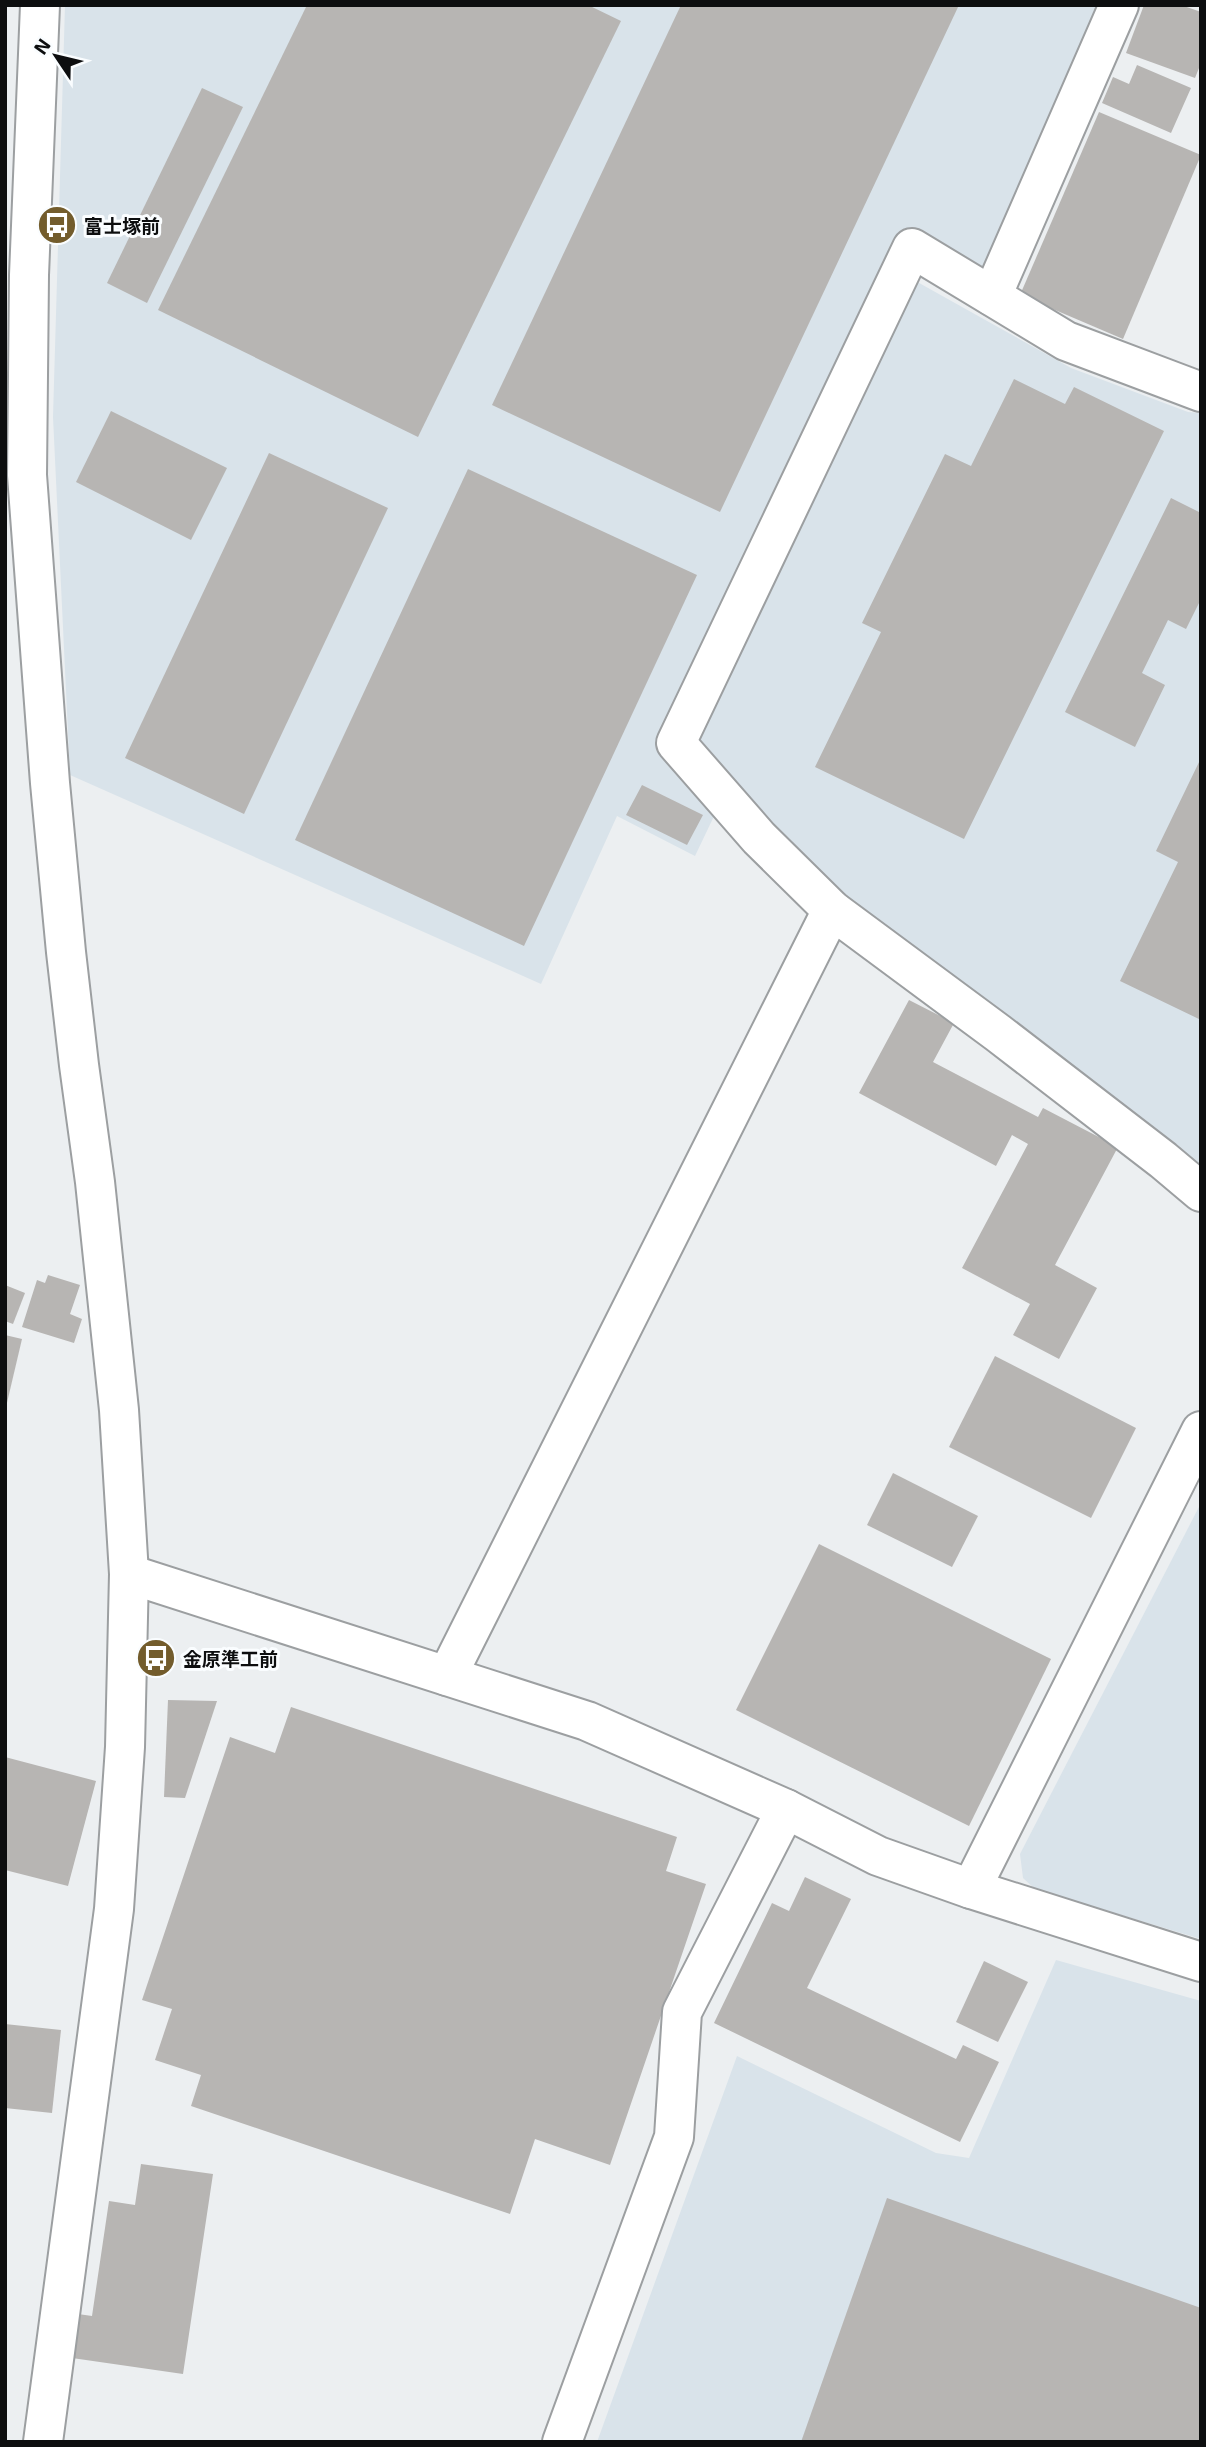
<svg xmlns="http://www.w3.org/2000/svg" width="1206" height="2447" font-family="'Exo 2','Noto Sans JP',sans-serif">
	<rect width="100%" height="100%" fill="#eceff1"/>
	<!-- built -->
	<g fill="#d9e3ea">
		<polygon points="65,5 1105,5 986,272 905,228 659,748 716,812 695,856 617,816 541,984 70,775 53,417"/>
		<polygon points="912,279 1071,368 1188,412 1201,413 1201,1175 823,883 694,735"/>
		<polygon points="1201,1503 1201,1939 1035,1889 1023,1878 1020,1854"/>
		<polygon points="1056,1960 1201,2001 1201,2442 597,2442 737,2056 936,2153 969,2158"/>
	</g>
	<!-- building -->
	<g fill="#b7b5b3">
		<polygon points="307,5 588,5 621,21 418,437 158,310"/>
		<polygon points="681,5 959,5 720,512 492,405"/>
		<polygon points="1144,5 1181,5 1201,12 1201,63 1195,78 1126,53"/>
		<polygon points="1137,65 1191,88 1171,133 1102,103 1113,77 1129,84"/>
		<polygon points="202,88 243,107 147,303 107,283"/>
		<polygon points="1099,112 1201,155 1123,339 1020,295"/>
		<polygon points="1014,379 1065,404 1074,387 1164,431 964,839 815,767 881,632 862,623 945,454 971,466"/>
		<polygon points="111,411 227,468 191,540 76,482"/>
		<polygon points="269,453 388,508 244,814 125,758"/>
		<polygon points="468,469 697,575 524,946 295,840"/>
		<polygon points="1171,498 1201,513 1201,599 1186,629 1168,620 1142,673 1165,685 1135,747 1065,712"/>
		<polygon points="1201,758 1201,1020 1120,981 1178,862 1156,851"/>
		<polygon points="642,785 703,815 687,845 626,815"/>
		<polygon points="909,1000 954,1023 933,1062 1038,1117 1043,1108 1118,1147 1055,1265 1097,1288 1059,1359 1013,1335 1030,1304 962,1268 1028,1144 1012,1135 996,1166 859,1093"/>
		<polygon points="48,1275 80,1285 70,1314 82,1319 74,1343 22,1327 37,1280 45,1283"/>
		<polygon points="5,1285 25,1293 13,1324 5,1321"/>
		<polygon points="5,1335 22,1339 6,1407 5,1407"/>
		<polygon points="995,1356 1136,1428 1091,1518 949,1447"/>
		<polygon points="893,1473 978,1516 952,1567 867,1525"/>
		<polygon points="819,1544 1051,1659 969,1826 736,1710"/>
		<polygon points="168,1700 217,1701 185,1798 164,1797"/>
		<polygon points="291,1707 677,1837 666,1871 706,1884 610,2165 535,2139 510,2214 191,2106 201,2075 155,2060 172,2009 142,2000 230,1737 275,1753"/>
		<polygon points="5,1757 96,1781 68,1886 5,1870"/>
		<polygon points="805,1877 851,1899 807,1988 956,2059 963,2045 999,2062 960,2142 714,2023 772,1903 789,1911"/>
		<polygon points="984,1961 1028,1982 998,2042 956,2022"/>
		<polygon points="5,2024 61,2030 52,2113 5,2108"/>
		<polygon points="141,2164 213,2174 183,2374 72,2358 78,2314 92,2316 109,2201 135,2205"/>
		<polygon points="887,2198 1201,2308 1201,2442 801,2442"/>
	</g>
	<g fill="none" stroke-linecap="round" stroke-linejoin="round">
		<!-- street casing -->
		<g stroke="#9c9fa1" stroke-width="42">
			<g id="street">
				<polyline points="992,296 1119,5"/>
				<polyline points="1201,392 1066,341 912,248 676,743 759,838 832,910 998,1033 1163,1160 1201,1192"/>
				<polyline points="447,1676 832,910"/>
				<polyline points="562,2442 674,2137 682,2012 786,1809"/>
			</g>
		</g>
		<!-- secondary casing -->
		<g stroke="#9c9fa1" stroke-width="42">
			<g id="secondary">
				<polyline points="40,5 29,275 27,475 50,783 66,952 79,1065 95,1182 119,1410 129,1574 125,1747 114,1909 43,2442"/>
				<polyline points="129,1574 587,1721 786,1809 878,1856 971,1889 1201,1962"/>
				<polyline points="971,1889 1201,1431"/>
			</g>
		</g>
		<!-- street -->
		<use href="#street" stroke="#fff" stroke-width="38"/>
		<!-- secondary -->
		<use href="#secondary" stroke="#fff" stroke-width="38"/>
	</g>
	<!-- icons -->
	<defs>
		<g id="bus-disc" transform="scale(2.0125)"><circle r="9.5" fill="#735c2c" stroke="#fafdff"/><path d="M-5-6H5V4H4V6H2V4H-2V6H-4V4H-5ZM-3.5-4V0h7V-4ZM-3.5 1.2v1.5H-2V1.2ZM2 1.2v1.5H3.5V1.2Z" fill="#fff"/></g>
	</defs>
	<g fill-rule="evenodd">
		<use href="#bus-disc" x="57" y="225"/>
		<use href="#bus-disc" x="156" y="1658"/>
	</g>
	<g text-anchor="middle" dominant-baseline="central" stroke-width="6" stroke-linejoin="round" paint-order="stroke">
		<!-- poi labels -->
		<g font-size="19" font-weight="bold" fill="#0d0e0f" stroke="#fafdff" text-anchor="start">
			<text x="84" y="225">富士塚前</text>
			<text x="183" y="1658">金原準工前</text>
		</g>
	</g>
	<!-- border -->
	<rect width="1206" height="2447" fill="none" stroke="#0d0e0f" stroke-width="14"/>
	<!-- north arrow -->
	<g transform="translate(56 56) rotate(305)" stroke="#fafdff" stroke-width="5" paint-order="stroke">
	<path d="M0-5L12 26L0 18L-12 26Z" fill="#0d0e0f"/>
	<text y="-10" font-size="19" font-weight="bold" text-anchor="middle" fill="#0d0e0f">N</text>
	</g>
</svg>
